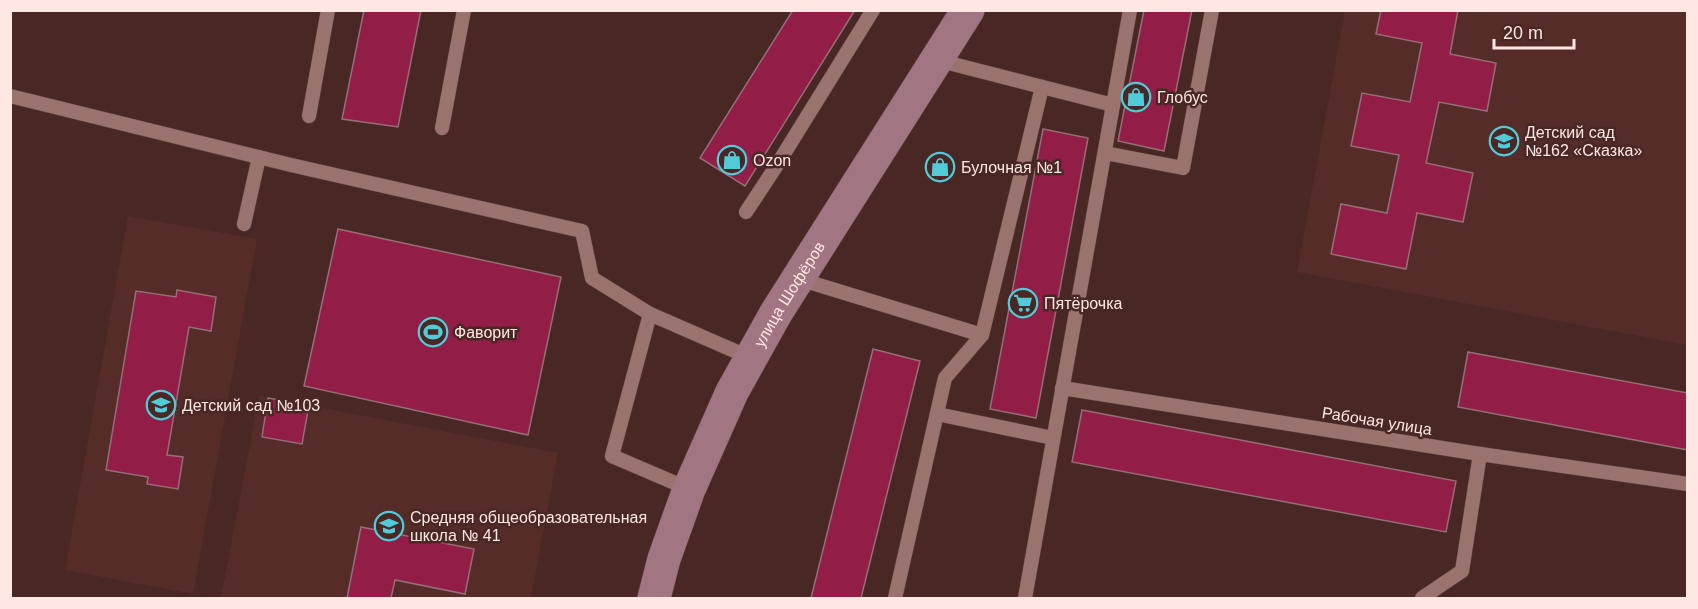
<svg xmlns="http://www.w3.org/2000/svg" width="1698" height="609" font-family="Helvetica,sans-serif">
	<rect width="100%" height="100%" fill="#492724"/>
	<!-- built -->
	<g fill="#562c29">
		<polygon points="1345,11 1687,11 1687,345 1297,272"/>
		<polygon points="128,216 257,239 193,594 65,570"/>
		<polygon points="259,396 558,453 531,598 221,598"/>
	</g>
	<!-- building -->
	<g fill="#921d46" stroke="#966e76" stroke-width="1.5">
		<polygon points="364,10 421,10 398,127 342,119"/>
		<polygon points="793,10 855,10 745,186 700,158"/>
		<polygon points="1144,10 1192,10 1164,151 1118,141"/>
		<polygon points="1381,10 1458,10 1450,54 1496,63 1487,111 1439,102 1426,163 1473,173 1463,222 1417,213 1406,269 1331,254 1341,204 1387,213 1399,155 1351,146 1362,93 1410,102 1422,43 1376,34"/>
		<polygon points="1043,129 1088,138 1036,418 990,409"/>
		<polygon points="338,229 561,277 528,435 304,386"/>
		<polygon points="177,290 216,297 211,331 189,327 167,455 183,457 178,489 147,484 148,477 106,470 136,291 176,297"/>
		<polygon points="873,349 920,361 861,598 811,598"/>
		<polygon points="1468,352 1688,393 1688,450 1458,407"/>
		<polygon points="268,398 309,405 302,444 262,437"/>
		<polygon points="1082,410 1456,481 1446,532 1072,462"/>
		<polygon points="361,527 474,549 465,594 395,580 391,598 347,598"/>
	</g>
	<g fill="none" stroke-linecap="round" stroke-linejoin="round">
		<!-- service casing -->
		<g stroke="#644644" stroke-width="15">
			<g id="service">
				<polyline points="937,60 1113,105"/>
				<polyline points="10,96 291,165 582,231 592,278 650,314"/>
				<polyline points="309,116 328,10"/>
				<polyline points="442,128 464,10"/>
				<polyline points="1105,153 1183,168 1212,10"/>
				<polyline points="746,212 777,165 873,10"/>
				<polyline points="244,224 259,157"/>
				<polyline points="799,279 982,335"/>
				<polyline points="1062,388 1480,454 1688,484"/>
				<polyline points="937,414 1053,438"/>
				<polyline points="689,489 612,456 650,314 751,358"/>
				<polyline points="895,598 945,378 982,335 1042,87"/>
				<polyline points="1025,598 1130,10"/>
				<polyline points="1422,598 1462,571 1480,454"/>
			</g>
		</g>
		<!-- secondary casing -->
		<g stroke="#644644" stroke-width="34">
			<g id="secondary">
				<path id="s1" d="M654 598 664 559 689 489 732 392 776 313 968 10"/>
			</g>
		</g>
		<!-- service -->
		<use href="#service" stroke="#9b736e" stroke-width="14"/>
		<!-- secondary -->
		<use href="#secondary" stroke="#a17682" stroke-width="33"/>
	</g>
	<!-- icons -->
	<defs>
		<g id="shop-ring" transform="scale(1.5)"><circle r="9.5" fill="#492724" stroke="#52cbd9" stroke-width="1.5"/><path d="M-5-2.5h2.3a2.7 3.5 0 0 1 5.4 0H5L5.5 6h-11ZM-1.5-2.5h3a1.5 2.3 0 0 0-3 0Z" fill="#52cbd9"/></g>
		<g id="school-ring" transform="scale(1.5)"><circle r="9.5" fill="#492724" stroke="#52cbd9" stroke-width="1.5"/><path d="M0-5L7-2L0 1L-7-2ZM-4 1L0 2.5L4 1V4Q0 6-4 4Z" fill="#52cbd9"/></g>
		<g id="supermarket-ring" transform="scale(1.5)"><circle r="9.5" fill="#492724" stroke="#52cbd9" stroke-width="1.5"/><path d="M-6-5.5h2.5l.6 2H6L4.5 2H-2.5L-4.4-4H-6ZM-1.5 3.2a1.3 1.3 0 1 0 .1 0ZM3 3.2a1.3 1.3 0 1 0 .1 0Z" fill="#52cbd9"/></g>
		<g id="stadium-ring" transform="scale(1.5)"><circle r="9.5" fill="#492724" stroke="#52cbd9" stroke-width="1.5"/><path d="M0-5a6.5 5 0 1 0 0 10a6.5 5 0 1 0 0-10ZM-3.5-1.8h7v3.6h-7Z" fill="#52cbd9"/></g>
	</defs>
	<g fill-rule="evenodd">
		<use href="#shop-ring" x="1136" y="97"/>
		<use href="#school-ring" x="1504" y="141"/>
		<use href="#shop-ring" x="732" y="160"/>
		<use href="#shop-ring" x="940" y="167"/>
		<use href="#supermarket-ring" x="1023" y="303"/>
		<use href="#stadium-ring" x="433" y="332"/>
		<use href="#school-ring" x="161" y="405"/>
		<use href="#school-ring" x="389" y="526"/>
	</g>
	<g text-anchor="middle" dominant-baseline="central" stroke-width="5" stroke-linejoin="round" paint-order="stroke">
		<!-- poi labels -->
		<g font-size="16" fill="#ffe7e4" stroke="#492724" text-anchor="start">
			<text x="1157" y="97">Глобус</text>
			<text x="1525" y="132">Детский сад<tspan x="1525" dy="18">№162 «Сказка»</tspan></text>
			<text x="753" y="160">Ozon</text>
			<text x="961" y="167">Булочная №1</text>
			<text x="1044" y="303">Пятёрочка</text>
			<text x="454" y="332">Фаворит</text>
			<text x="182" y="405">Детский сад №103</text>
			<text x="410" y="517">Средняя общеобразовательная<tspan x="410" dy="18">школа № 41</tspan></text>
		</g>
		<!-- street labels -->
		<g font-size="16" fill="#ffe7e4" stroke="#492724">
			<text stroke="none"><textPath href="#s1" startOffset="334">улица Шофёров</textPath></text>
			<text transform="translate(1377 421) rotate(9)">Рабочая улица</text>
		</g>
	</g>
	<!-- border -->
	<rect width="1698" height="609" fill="none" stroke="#ffe7e4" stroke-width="24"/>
	<!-- scale -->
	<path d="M1494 39v9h80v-9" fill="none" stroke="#ffe7e4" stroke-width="3"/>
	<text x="1503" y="39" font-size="18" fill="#ffe7e4" stroke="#492724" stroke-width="4.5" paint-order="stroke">20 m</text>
</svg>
